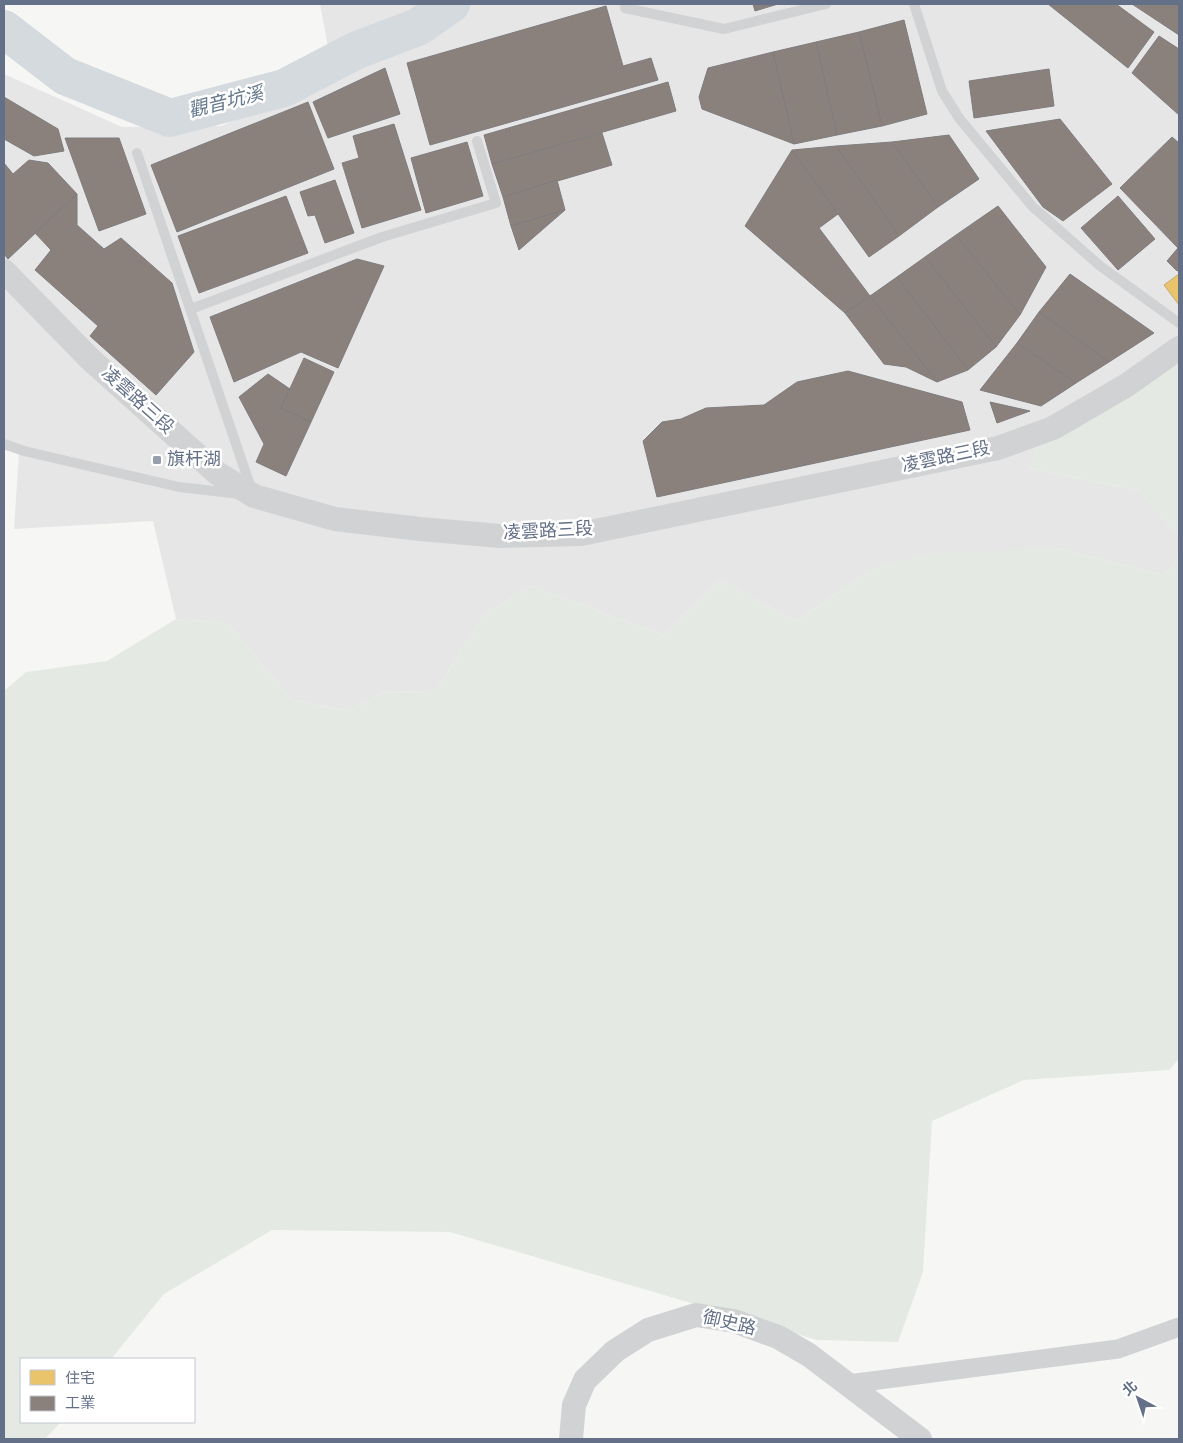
<svg xmlns="http://www.w3.org/2000/svg" width="1183" height="1443" font-family="Overpass,'Noto Sans TC',sans-serif">
	<rect width="100%" height="100%" fill="#f6f6f5"/>
	<!-- built -->
	<polygon fill="#e6e6e7" points="320,4 1179,4 1179,354 1028,468 1139,491 1179,536 1179,556 1164,575 1056,548 874,568 796,621 719,580 663,635 532,586 485,613 435,692 386,691 349,711 292,700 228,623 176,619 153,521 14,529 19,452 4,450 4,74 122,127 222,126 332,68"/>
	<!-- green -->
	<g fill="#e4eae3">
		<polygon points="1179,354 1179,536 1139,491 1028,468 1043,430"/>
		<polygon points="1056,548 1164,575 1179,556 1179,1059 1169,1070 1024,1080 932,1121 923,1272 898,1342 817,1340 450,1232 272,1230 164,1294 111,1359 21,1359 21,1422 61,1422 45,1439 4,1439 4,691 26,672 107,661 176,619 228,623 292,700 349,711 386,691 435,692 485,613 532,586 663,635 719,580 796,621 874,568 929,554"/>
	</g>
	<!-- homes -->
	<polygon fill="#e9c46a" stroke="#c1ab73" points="1179,274 1179,305 1164,285"/>
	<!-- industry -->
	<g fill="#8a817c" stroke="#7f7c7f">
		<polygon points="753,4 778,4 755,11"/>
		<polygon points="1048,4 1116,4 1154,32 1128,68"/>
		<polygon points="1132,4 1179,4 1179,35"/>
		<polygon points="606,6 623,66 651,58 658,80 430,145 407,63"/>
		<polygon points="904,20 927,114 882,126 859,32"/>
		<polygon points="859,32 882,126 837,135 816,42"/>
		<polygon points="1159,36 1179,49 1179,115 1132,73"/>
		<polygon points="816,42 837,135 794,144 773,52"/>
		<polygon points="773,52 794,144 702,109 699,97 708,68"/>
		<polygon points="385,68 400,114 328,138 313,102"/>
		<polygon points="1049,69 1054,106 974,118 969,81"/>
		<polygon points="668,82 676,111 492,164 484,135"/>
		<polygon points="4,97 58,129 64,151 34,156 4,139"/>
		<polygon points="308,102 334,169 177,232 151,165"/>
		<polygon points="1060,119 1112,184 1063,221 1043,207 986,131"/>
		<polygon points="394,124 421,210 362,228 342,163 359,158 353,136"/>
		<polygon points="602,133 612,165 503,197 492,164"/>
		<polygon points="949,135 979,179 938,207 892,142"/>
		<polygon points="1172,137 1179,143 1179,270 1177,271 1167,261 1178,248 1120,188"/>
		<polygon points="65,138 119,138 146,214 99,231"/>
		<polygon points="467,142 483,196 426,213 411,158"/>
		<polygon points="892,142 938,207 899,236 836,146"/>
		<polygon points="836,146 899,236 869,257 792,150"/>
		<polygon points="792,150 838,214 819,228 870,296 845,313 745,226"/>
		<polygon points="29,160 48,163 77,194 8,259 4,254 4,163 13,174"/>
		<polygon points="335,180 354,233 325,243 315,215 308,216 300,192"/>
		<polygon points="557,180 565,210 511,226 503,197"/>
		<polygon points="77,194 77,225 104,249 121,238 172,283 194,352 156,395 90,336 98,326 35,270 51,250 35,233"/>
		<polygon points="286,196 308,253 199,293 178,236"/>
		<polygon points="1118,196 1155,239 1118,270 1081,228"/>
		<polygon points="998,206 1046,267 1020,315 956,235"/>
		<polygon points="565,210 519,250 511,226"/>
		<polygon points="956,235 1020,315 996,347 925,257"/>
		<polygon points="925,257 996,347 968,370 897,277"/>
		<polygon points="357,259 384,266 338,368 301,352 234,382 210,317"/>
		<polygon points="1070,274 1154,333 1109,362 1039,312"/>
		<polygon points="897,277 968,370 937,382 870,296"/>
		<polygon points="870,296 937,382 906,367 884,364 845,313"/>
		<polygon points="1039,312 1109,362 1076,383 1017,343"/>
		<polygon points="1017,343 1076,383 1041,406 980,390"/>
		<polygon points="304,358 334,372 311,422 281,408"/>
		<polygon points="848,371 962,402 970,430 657,497 643,441 662,422 681,419 706,408 764,405 797,382"/>
		<polygon points="268,374 290,389 281,408 311,422 286,476 256,462 264,444 239,397"/>
		<polygon points="990,402 1030,411 997,423"/>
	</g>
	<g fill="none" stroke-linecap="round" stroke-linejoin="round">
		<!-- river -->
		<polyline stroke="#d4dade" stroke-width="38" points="4,29 65,76 170,118 284,88 357,50 418,27 451,4"/>
		<!-- service -->
		<g stroke="#d1d2d3" stroke-width="10">
			<polyline points="914,4 942,91 959,118 1032,206 1099,265 1179,323"/>
			<polyline points="625,8 724,29 826,4"/>
			<polyline points="137,153 252,491"/>
			<polyline points="191,309 382,237 496,203 477,141"/>
			<polyline points="4,444 24,451 179,487 240,494"/>
		</g>
		<!-- minor -->
		<polyline stroke="#d1d2d3" stroke-width="19" points="848,1384 1118,1349 1179,1327"/>
		<!-- tertiary -->
		<g stroke="#d1d2d3" stroke-width="24">
			<polyline points="4,271 90,359 217,473 254,496 335,519 420,529 500,536 581,534 998,448 1053,428 1127,385 1179,348"/>
			<polyline points="571,1439 574,1405 585,1380 615,1351 648,1330 696,1315 734,1321 778,1337 809,1355 920,1439"/>
		</g>
	</g>
	<!-- markers -->
	<rect fill="#979fae" stroke="#fff" stroke-width="2" x="152" y="455" width="10" height="10" rx="2.5"/>
	<g text-anchor="middle" dominant-baseline="central" stroke-width="5" stroke-linejoin="round" paint-order="stroke">
		<!-- street labels -->
		<g font-size="18" fill="#647087" stroke="#fff">
			<text transform="translate(137 401) rotate(42)">凌雲路三段</text>
			<text transform="translate(946 458) rotate(-12)">凌雲路三段</text>
			<text transform="translate(548 532) rotate(-3)">凌雲路三段</text>
			<text transform="translate(729 1324) rotate(13)">御史路</text>
		</g>
		<!-- poi labels -->
		<g font-size="18" fill="#647087" stroke="#fff" text-anchor="start">
			<text x="167" y="460">旗杆湖</text>
		</g>
		<!-- water labels -->
		<g font-size="19" font-style="italic" fill="#64788b" stroke="#fff">
			<text transform="translate(226 103) rotate(-14)">觀音坑溪</text>
		</g>
	</g>
	<!-- border -->
	<rect width="1183" height="1443" fill="none" stroke="#647087" stroke-width="10"/>
	<!-- legend -->
	<rect x="20" y="1358" width="175" height="65" fill="#ffffff" stroke="#c1c6cf"/>
	<rect x="30" y="1370" width="25" height="15" fill="#e9c46a" stroke="#c1c6cf"/>
	<text x="65" y="1383" font-size="15" fill="#647087">住宅</text>
	<rect x="30" y="1396" width="25" height="15" fill="#8a817c" stroke="#c1c6cf"/>
	<text x="65" y="1408" font-size="15" fill="#647087">工業</text>
	<!-- north arrow -->
	<g transform="translate(1138 1398) rotate(320)" stroke="#ffffff" stroke-width="4" paint-order="stroke">
	<path d="M0-4L9 19L0 12L-9 19Z" fill="#647087"/>
	<text y="-8" font-size="14" font-weight="bold" text-anchor="middle" fill="#647087">北</text>
	</g>
</svg>
